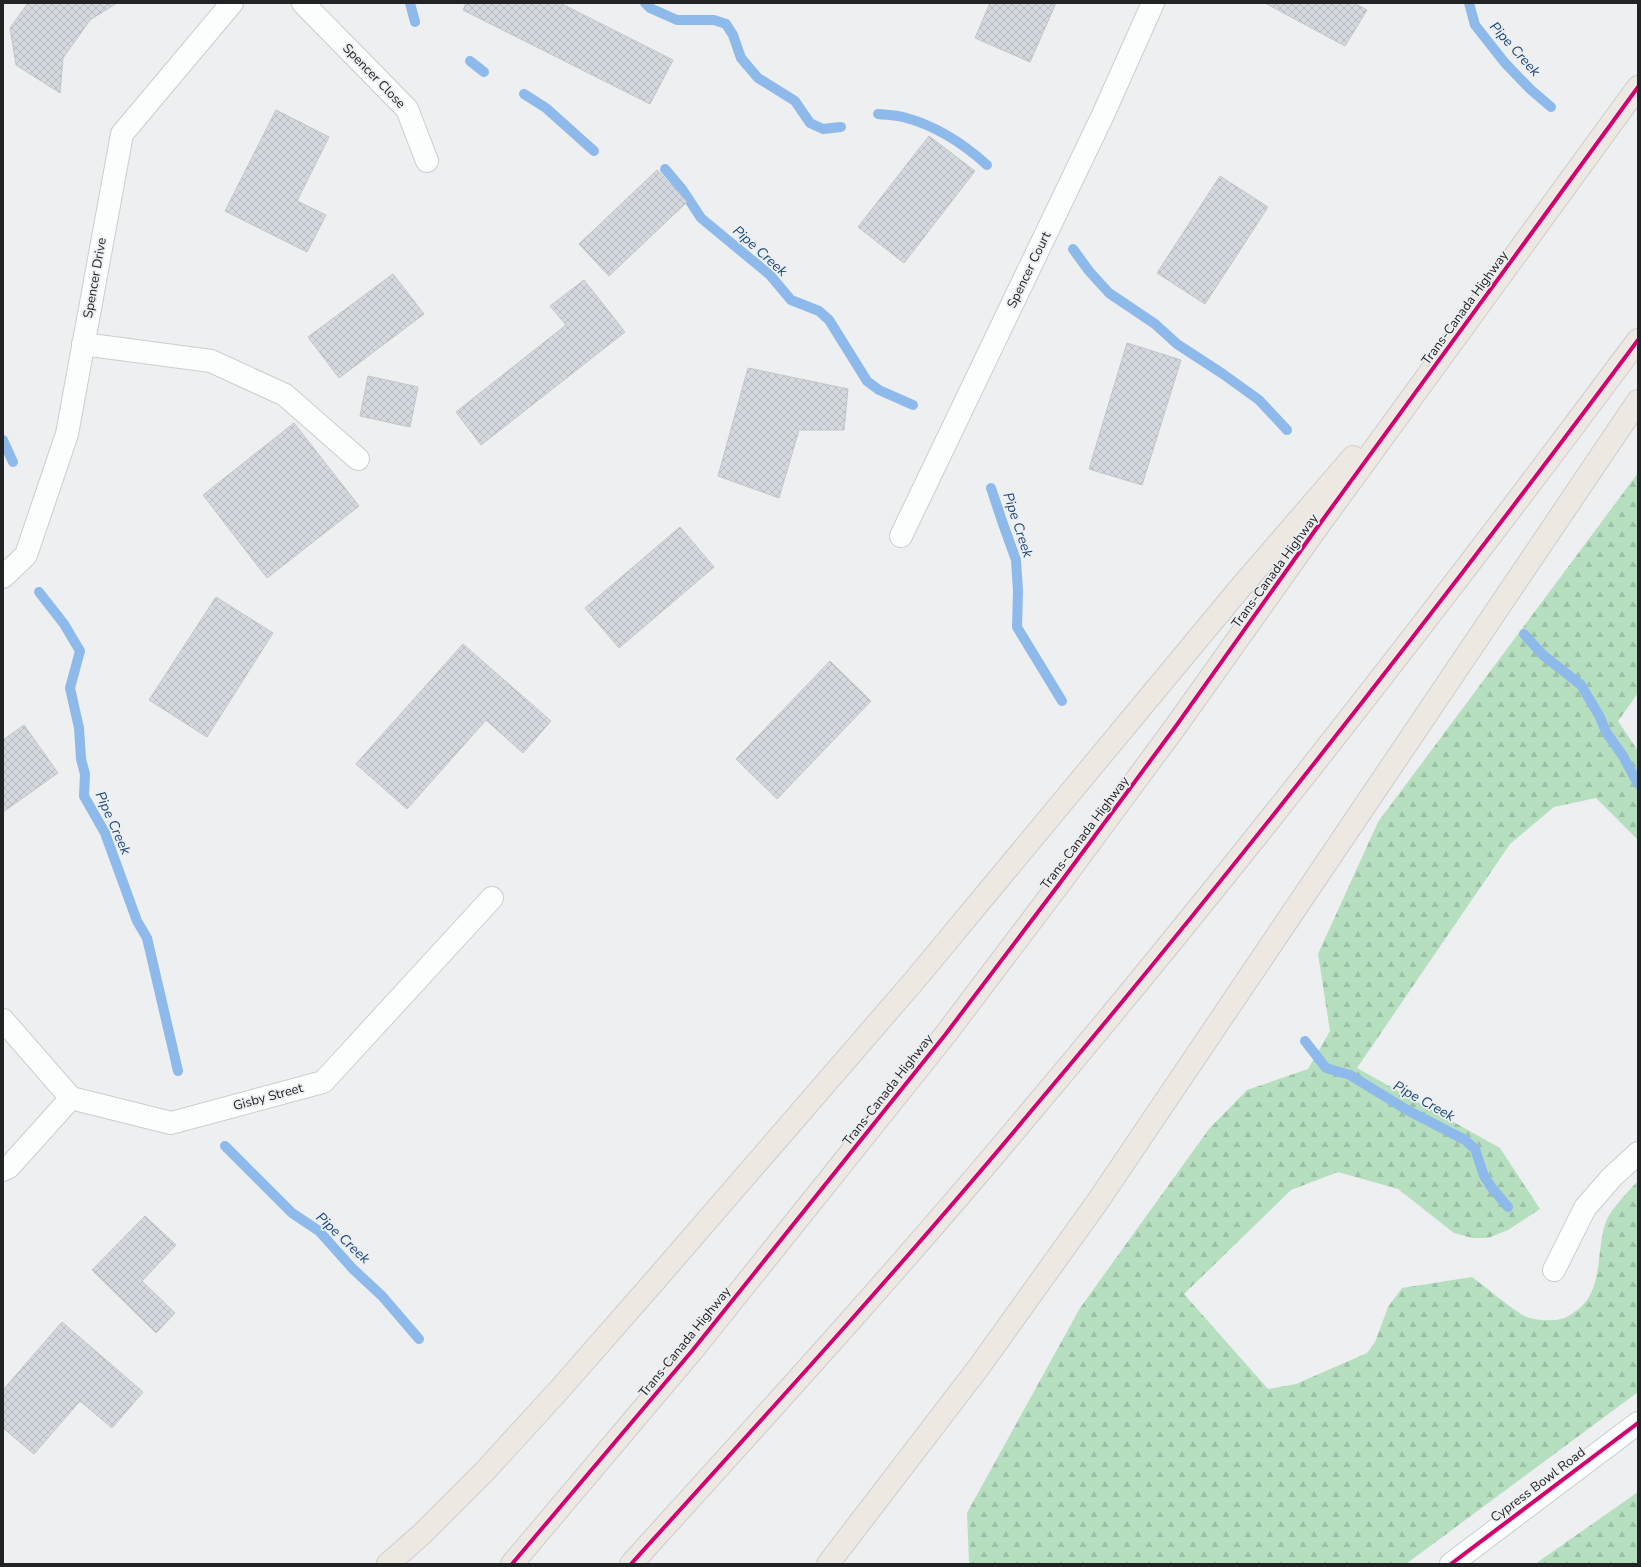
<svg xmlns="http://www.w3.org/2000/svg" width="1641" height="1567" font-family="'Nunito Sans',sans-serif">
	<defs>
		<pattern id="forest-firs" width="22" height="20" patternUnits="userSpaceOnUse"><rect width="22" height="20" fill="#b6dfc0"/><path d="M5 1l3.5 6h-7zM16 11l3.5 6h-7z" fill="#9cbfa5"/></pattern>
		<pattern id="building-cross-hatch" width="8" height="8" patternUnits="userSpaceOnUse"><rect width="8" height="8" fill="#d4d9df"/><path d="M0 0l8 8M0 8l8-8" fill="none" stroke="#b6babf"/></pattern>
	</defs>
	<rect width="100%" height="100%" fill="#edeff1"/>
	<!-- forest -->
	<g fill="url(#forest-firs)">
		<path d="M1638 473V693L1618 721 1638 751V840L1596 798 1554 807 1510 844 1357 1068 1500 1148 1540 1209 1508 1230 1488 1238H1472L1454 1233 1398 1189 1338 1172 1291 1190 1184 1294 1268 1389 1296 1384 1367 1353 1375 1342 1388 1307 1402 1288 1472 1277C1488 1289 1504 1303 1521 1314 1530 1320 1545 1321 1556 1320 1563 1319 1567 1317 1573 1313 1606 1293 1594 1251 1607 1219 1612 1209 1630 1189 1638 1181V1392L1406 1564H968L969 1562 967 1513 1080 1308 1209 1129 1247 1090 1308 1069 1330 1031 1318 954 1378 822Z"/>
		<polygon points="1638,1492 1638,1564 1535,1564"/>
	</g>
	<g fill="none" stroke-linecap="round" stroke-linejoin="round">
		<!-- stream -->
		<g stroke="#8ebaeb" stroke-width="10">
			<polyline points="410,3 415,22"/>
			<polyline points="645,3 650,8 677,20 714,20 726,24 733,35 741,58 758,78 795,101 810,123 823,129 841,127"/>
			<polyline points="1469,3 1475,25 1505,63 1530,89 1551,107"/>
			<polyline points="470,61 484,72"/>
			<polyline points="524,94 546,108 594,151"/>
			<path d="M878 114C886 115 895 115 903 117 934 125 964 144 987 165"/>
			<polyline points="665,169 682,189 701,218 770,275 791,300 819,311 829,320 867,381 879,390 913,405"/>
			<polyline points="1073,249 1089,271 1109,293 1155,324 1177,344 1223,374 1259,400 1287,430"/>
			<polyline points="3,440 13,462"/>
			<polyline points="991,488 1002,521 1016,560 1018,591 1017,627 1062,701"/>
			<polyline points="39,592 64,624 80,651 70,688 79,728 81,759 85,774 84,796 105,833 137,921 147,938 178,1071"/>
			<polyline points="1524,634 1543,655 1581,685 1600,717 1606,732 1623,756 1638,784"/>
			<polyline points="1305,1041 1326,1068 1350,1075 1407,1110 1465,1140 1475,1149 1484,1176 1492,1188 1508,1207"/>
			<polyline points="225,1146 292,1213 319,1231 353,1269 382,1296 419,1339"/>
		</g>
	</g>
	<!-- building -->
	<g fill="url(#building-cross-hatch)" stroke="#c4c5c6">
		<polygon points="28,3 117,3 90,20 63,58 60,93 16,65 10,28"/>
		<polygon points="466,3 560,3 673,60 650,104 463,10"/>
		<polygon points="990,3 1056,3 1030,62 975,38"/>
		<polygon points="1265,3 1354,3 1367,10 1345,46"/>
		<polygon points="276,110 329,137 297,201 326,215 307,252 225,211"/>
		<polygon points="929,136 975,171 904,263 858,227"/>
		<polygon points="657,170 687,202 609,276 579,244"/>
		<polygon points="1220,176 1268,207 1205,304 1157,273"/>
		<polygon points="393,274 424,314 339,378 308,337"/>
		<polygon points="584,280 625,332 481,445 456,412 566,325 550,306"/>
		<polygon points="1127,343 1181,360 1142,485 1089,469"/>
		<polygon points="748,368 848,389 844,430 799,430 779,498 718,476"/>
		<polygon points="368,376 418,387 410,427 360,416"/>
		<polygon points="294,423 359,506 267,578 203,495"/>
		<polygon points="680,527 714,567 619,648 585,608"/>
		<polygon points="216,597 273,633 207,737 149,700"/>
		<polygon points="463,644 551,721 523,753 486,720 407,809 356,764"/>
		<polygon points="830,661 871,701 777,799 736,759"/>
		<polygon points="24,725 58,773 3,812 3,740"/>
		<polygon points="145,1216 176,1245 142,1281 175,1313 156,1333 92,1270"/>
		<polygon points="62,1322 143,1392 112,1428 80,1401 34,1454 3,1428 3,1390"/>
	</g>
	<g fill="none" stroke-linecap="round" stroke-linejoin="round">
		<!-- minor casing -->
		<g stroke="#cbcdce" stroke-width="24">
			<g id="minor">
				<polyline points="303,3 407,109 427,161"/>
				<polyline points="83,344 211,361 285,395 358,459"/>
				<polyline points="901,536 1102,117 1153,3"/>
				<polyline points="3,577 26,555 67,434 122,134 232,3"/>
				<polyline points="3,1020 71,1098 171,1123 323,1082 492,898"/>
				<polyline points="3,1170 9,1167 71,1098"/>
				<polyline points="1554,1270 1585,1208 1612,1177 1638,1153"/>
				<polyline points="1451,1564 1638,1423"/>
			</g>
		</g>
		<!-- highway casing -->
		<g stroke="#cccdce" stroke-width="24">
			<g id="highway">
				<polyline points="388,1564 423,1533 485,1471 559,1390 652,1284 914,981 1240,588 1353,457"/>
				<polyline points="512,1564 692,1351 945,1035 1060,883 1176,726 1316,529 1638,87"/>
				<path d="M631 1564C767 1414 903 1265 1032 1110 1243 860 1443 602 1638 340"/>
				<polyline points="828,1564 979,1367 1098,1201 1638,401"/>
			</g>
		</g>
		<!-- minor -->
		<use href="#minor" stroke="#fcfdfd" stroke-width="22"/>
		<!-- highway -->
		<use href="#highway" stroke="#eee8e2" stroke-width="22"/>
		<!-- cycleway casing -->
		<g stroke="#eceff2" stroke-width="6">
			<g id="cycleway">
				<polyline points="512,1564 692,1351 945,1035 1060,883 1176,726 1316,529 1638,87"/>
				<path d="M631 1564C767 1414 903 1265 1032 1110 1243 860 1443 602 1638 340"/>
				<polyline points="1451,1564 1638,1423"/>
			</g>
		</g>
		<!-- cycleway -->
		<use href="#cycleway" stroke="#d6006c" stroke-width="4"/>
	</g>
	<g text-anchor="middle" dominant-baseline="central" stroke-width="3.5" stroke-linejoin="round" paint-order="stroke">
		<!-- street labels -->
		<g font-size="13" fill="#222324" stroke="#eceff2">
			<text transform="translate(374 76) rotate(46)">Spencer Close</text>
			<text transform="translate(1029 270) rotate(-64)">Spencer Court</text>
			<text transform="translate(95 278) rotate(-80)">Spencer Drive</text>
			<text transform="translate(1465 308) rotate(-54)">Trans-Canada Highway</text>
			<text transform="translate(1275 571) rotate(-54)">Trans-Canada Highway</text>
			<text transform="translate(1085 833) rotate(-53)">Trans-Canada Highway</text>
			<text transform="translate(888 1090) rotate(-52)">Trans-Canada Highway</text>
			<text transform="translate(268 1097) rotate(-15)">Gisby Street</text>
			<text transform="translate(685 1342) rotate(-51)">Trans-Canada Highway</text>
			<text transform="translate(1538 1485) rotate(-37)">Cypress Bowl Road</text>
		</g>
		<!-- water labels -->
		<g font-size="14" font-style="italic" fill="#1b4674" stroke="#eceff2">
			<text transform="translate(1515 49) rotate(48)">Pipe Creek</text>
			<text transform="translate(760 251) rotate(42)">Pipe Creek</text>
			<text transform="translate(1018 525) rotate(72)">Pipe Creek</text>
			<text transform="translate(113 823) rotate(66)">Pipe Creek</text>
			<text transform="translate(1424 1101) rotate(29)">Pipe Creek</text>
			<text transform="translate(343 1238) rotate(43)">Pipe Creek</text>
		</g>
	</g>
	<!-- border -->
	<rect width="1641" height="1567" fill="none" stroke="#222324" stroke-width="8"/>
</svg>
